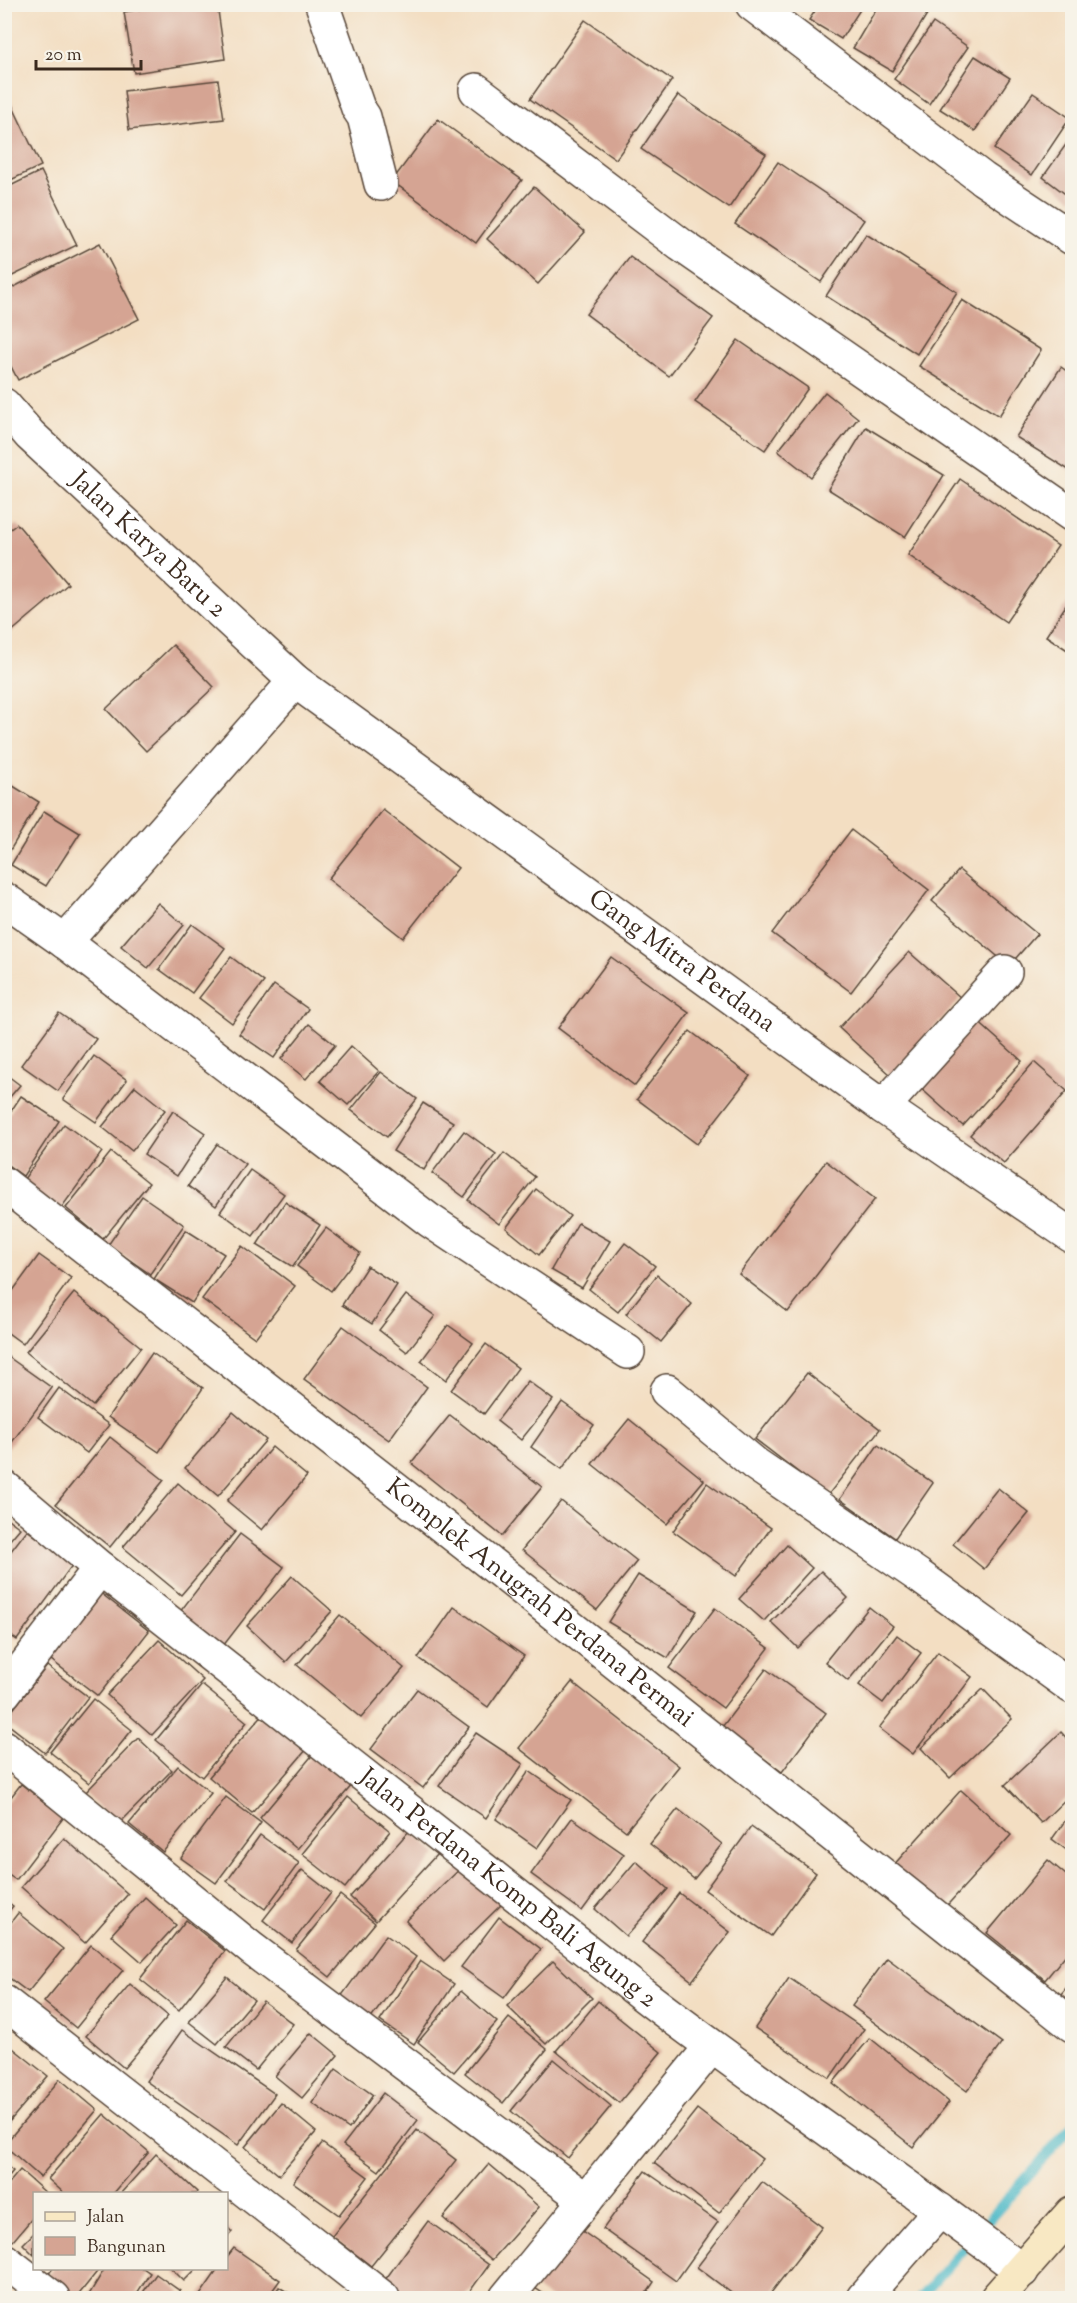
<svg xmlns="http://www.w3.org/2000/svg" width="1077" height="2303" font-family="'Sorts Mill Goudy',serif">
	<rect width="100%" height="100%" fill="#f7f3e8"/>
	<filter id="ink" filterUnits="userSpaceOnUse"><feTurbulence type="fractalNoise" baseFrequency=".0167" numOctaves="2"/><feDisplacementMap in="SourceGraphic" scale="12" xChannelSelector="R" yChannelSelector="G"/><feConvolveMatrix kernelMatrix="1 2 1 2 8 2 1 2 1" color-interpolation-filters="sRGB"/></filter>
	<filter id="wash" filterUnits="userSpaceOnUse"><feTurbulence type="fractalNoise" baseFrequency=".008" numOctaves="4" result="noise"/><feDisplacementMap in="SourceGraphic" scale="24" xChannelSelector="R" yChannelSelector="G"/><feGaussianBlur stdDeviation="1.35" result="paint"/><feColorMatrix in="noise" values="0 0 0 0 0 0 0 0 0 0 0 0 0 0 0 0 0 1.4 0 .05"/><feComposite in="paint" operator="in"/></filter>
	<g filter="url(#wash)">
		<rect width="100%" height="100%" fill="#f3dec2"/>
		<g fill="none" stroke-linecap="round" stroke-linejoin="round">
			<!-- stream -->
			<polyline stroke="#4db9c8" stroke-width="10" points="920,2298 1072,2126"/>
		</g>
		<g id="blocks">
			<!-- building -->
			<g fill="#d5a493">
				<polygon points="172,4 217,4 225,59 134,73 124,12"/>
				<polygon points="879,4 918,4 929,11 892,71 853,48"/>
				<polygon points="819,5 863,5 841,39 809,20"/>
				<polygon points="585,20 672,80 616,159 530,99"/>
				<polygon points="933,23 968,47 929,104 894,79"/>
				<polygon points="975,56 1010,78 975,131 940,109"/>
				<polygon points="218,80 224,119 129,130 124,91"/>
				<polygon points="4,88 41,166 4,183"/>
				<polygon points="1033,93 1070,118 1032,175 994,149"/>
				<polygon points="678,95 766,154 729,208 641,149"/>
				<polygon points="438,119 522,180 476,243 392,181"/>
				<polygon points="1072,136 1072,199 1043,177"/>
				<polygon points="778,162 864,220 821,282 735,224"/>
				<polygon points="41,171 77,245 4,280 4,189"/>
				<polygon points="534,187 585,232 538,284 487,239"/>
				<polygon points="866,234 957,292 917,354 826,296"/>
				<polygon points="100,243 139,319 18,380 4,353 4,292"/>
				<polygon points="630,257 713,318 669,376 586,314"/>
				<polygon points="962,300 1041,350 999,416 919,366"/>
				<polygon points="738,340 808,388 765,450 695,402"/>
				<polygon points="1061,367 1072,375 1072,472 1016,437"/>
				<polygon points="825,392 858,418 811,477 778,451"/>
				<polygon points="866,427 944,475 905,537 828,489"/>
				<polygon points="960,479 1058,546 1006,622 908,555"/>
				<polygon points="17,524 68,584 4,638 4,534"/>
				<polygon points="1072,596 1072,653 1046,636"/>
				<polygon points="173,645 214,687 146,751 106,709"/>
				<polygon points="5,781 39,802 6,857 5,856"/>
				<polygon points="383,810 458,868 403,938 328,879"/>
				<polygon points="44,811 80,833 46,886 11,865"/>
				<polygon points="851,830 929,890 851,992 772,933"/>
				<polygon points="959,870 1037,934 1009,966 932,901"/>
				<polygon points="158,903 184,925 148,968 121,946"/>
				<polygon points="192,924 225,948 192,993 159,969"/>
				<polygon points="909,952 961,998 891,1075 839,1028"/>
				<polygon points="231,957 264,982 232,1023 199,998"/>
				<polygon points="611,957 689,1013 635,1086 558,1028"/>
				<polygon points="274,985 308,1009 274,1058 239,1034"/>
				<polygon points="59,1013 96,1039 58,1091 21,1065"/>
				<polygon points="975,1019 1022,1061 963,1126 916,1084"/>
				<polygon points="309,1024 335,1045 306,1079 281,1059"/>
				<polygon points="690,1031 750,1076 697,1144 637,1099"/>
				<polygon points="351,1046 379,1071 348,1105 320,1081"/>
				<polygon points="94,1056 127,1080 96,1122 63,1099"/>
				<polygon points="1034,1062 1067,1091 1004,1163 970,1135"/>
				<polygon points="381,1072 417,1099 387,1137 351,1110"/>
				<polygon points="4,1073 20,1085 4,1104"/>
				<polygon points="135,1086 165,1110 132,1151 102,1127"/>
				<polygon points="21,1096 59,1121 23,1176 5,1163 5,1120"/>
				<polygon points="423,1103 453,1122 424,1170 393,1151"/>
				<polygon points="173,1111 205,1133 177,1176 144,1154"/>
				<polygon points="64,1124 102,1152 59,1211 21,1183"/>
				<polygon points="464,1131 496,1154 464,1197 432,1173"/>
				<polygon points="217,1144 245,1164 216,1206 188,1186"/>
				<polygon points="111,1152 149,1183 103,1239 66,1208"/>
				<polygon points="504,1153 535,1177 499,1224 468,1200"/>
				<polygon points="826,1161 875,1199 788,1312 739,1274"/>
				<polygon points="250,1170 284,1194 253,1236 220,1212"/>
				<polygon points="536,1189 570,1216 539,1255 506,1228"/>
				<polygon points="142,1196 184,1225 150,1274 108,1245"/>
				<polygon points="285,1202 320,1225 293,1267 257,1245"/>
				<polygon points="578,1223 610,1241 582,1288 551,1270"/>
				<polygon points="326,1228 360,1253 331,1291 297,1266"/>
				<polygon points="186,1230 224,1254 192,1303 154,1279"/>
				<polygon points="625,1243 655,1266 618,1312 589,1289"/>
				<polygon points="242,1246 295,1286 255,1338 202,1299"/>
				<polygon points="39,1255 71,1278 23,1344 4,1330 4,1303"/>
				<polygon points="367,1266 397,1285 372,1324 342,1305"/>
				<polygon points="657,1275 692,1304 661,1342 626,1314"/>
				<polygon points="74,1293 141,1347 93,1406 26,1352"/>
				<polygon points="406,1295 435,1316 407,1352 379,1330"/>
				<polygon points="448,1325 473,1343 446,1380 421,1361"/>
				<polygon points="343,1326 427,1387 389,1440 304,1379"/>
				<polygon points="486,1344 518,1368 484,1414 451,1390"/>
				<polygon points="152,1353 203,1388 159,1452 108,1417"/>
				<polygon points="7,1356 52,1388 4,1453 4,1359"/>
				<polygon points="807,1373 880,1429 828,1495 755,1439"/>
				<polygon points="528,1381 553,1400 521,1440 497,1421"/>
				<polygon points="59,1388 109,1425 87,1453 38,1417"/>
				<polygon points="562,1402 594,1425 562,1469 531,1447"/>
				<polygon points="233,1412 266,1440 218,1496 185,1468"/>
				<polygon points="450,1415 542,1487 502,1536 411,1463"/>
				<polygon points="629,1419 704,1480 667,1524 592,1464"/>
				<polygon points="110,1437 164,1480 110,1547 56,1504"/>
				<polygon points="878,1445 933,1483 895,1538 840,1499"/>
				<polygon points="272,1447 307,1476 262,1530 227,1501"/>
				<polygon points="178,1483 235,1532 181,1595 123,1547"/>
				<polygon points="707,1483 771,1528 736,1576 673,1531"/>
				<polygon points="998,1488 1029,1513 984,1569 953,1544"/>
				<polygon points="561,1501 637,1561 597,1610 522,1550"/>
				<polygon points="4,1516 20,1528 4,1547"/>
				<polygon points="27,1530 73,1564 17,1640 4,1631 4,1560"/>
				<polygon points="240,1534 284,1567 223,1646 179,1613"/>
				<polygon points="787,1545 812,1568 764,1621 739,1599"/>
				<polygon points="821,1571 848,1598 798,1648 771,1622"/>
				<polygon points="638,1575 697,1611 668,1658 608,1622"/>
				<polygon points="292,1576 332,1611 286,1662 247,1626"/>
				<polygon points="98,1591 149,1631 98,1696 46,1656"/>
				<polygon points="454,1607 524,1656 488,1707 418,1658"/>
				<polygon points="869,1607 893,1626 848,1681 825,1662"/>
				<polygon points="715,1608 769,1648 723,1708 669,1668"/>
				<polygon points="340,1615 404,1668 361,1718 297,1665"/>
				<polygon points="897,1635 921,1653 883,1703 859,1685"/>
				<polygon points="159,1640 203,1680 152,1735 107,1695"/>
				<polygon points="938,1652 972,1677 913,1754 879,1728"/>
				<polygon points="47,1666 88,1697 45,1753 4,1721"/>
				<polygon points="766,1669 826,1713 782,1772 722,1727"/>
				<polygon points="572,1682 679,1766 626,1831 519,1748"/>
				<polygon points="202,1685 247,1722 202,1777 156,1740"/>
				<polygon points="417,1689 469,1727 423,1788 371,1749"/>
				<polygon points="983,1689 1012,1719 950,1778 921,1748"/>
				<polygon points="93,1699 132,1730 89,1783 50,1752"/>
				<polygon points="264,1713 307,1749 252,1813 209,1777"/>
				<polygon points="1061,1732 1072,1744 1072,1793 1041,1823 1005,1785"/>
				<polygon points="476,1733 523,1764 486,1818 439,1786"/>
				<polygon points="138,1738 172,1770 118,1825 85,1793"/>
				<polygon points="315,1752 353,1784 297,1849 260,1818"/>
				<polygon points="178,1766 211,1793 163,1852 129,1824"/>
				<polygon points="529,1771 571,1800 537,1848 496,1819"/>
				<polygon points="21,1784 64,1817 16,1880 4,1872 4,1806"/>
				<polygon points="961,1790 1011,1835 941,1912 891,1868"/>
				<polygon points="226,1797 261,1823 216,1883 181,1858"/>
				<polygon points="348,1797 390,1831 345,1888 302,1854"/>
				<polygon points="678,1809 722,1844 694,1879 650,1844"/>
				<polygon points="1072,1811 1072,1854 1052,1839"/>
				<polygon points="572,1818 624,1854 582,1911 531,1874"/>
				<polygon points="751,1827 816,1873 771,1936 705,1890"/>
				<polygon points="410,1830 437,1854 376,1921 350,1897"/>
				<polygon points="260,1835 299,1863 265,1909 227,1881"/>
				<polygon points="64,1838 128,1894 85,1943 21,1887"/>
				<polygon points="1048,1860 1072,1880 1072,1947 1045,1980 987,1933"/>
				<polygon points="636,1861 668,1889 626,1936 595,1909"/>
				<polygon points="465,1864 503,1903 444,1961 406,1921"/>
				<polygon points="302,1870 331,1893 292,1943 263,1920"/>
				<polygon points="679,1893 730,1932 692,1981 642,1942"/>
				<polygon points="340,1895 375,1923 330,1977 296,1950"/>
				<polygon points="145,1897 176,1925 142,1962 111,1935"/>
				<polygon points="4,1899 13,1906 4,1917"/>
				<polygon points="18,1913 63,1949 28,1992 4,1974 4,1931"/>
				<polygon points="499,1917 541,1949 504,1998 461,1967"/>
				<polygon points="186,1920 225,1951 179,2010 140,1979"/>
				<polygon points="386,1935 416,1957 370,2020 340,1998"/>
				<polygon points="91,1945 123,1970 76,2028 44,2002"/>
				<polygon points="887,1958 1002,2043 967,2091 852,2006"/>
				<polygon points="420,1961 454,1984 414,2044 380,2021"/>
				<polygon points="553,1961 592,1998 546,2044 507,2006"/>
				<polygon points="227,1977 254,2000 217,2044 189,2022"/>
				<polygon points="789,1978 864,2029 830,2078 755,2028"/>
				<polygon points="1072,1981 1072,2017 1055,2001"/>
				<polygon points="130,1984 168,2016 124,2068 86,2036"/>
				<polygon points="461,1991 497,2022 454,2072 418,2042"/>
				<polygon points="263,2001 293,2024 256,2070 226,2047"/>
				<polygon points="598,2001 661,2052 619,2103 556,2051"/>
				<polygon points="509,2018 547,2049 503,2103 465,2073"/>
				<polygon points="182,2030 275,2094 238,2145 146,2081"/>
				<polygon points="311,2033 338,2055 302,2098 275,2076"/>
				<polygon points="870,2038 949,2102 913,2147 833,2083"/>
				<polygon points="4,2041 48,2076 4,2128"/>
				<polygon points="554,2059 611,2106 568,2158 511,2111"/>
				<polygon points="336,2069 373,2095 349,2129 312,2103"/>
				<polygon points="60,2079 97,2110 40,2177 4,2145"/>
				<polygon points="383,2093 418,2120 379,2171 343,2145"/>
				<polygon points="281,2103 316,2132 279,2175 245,2147"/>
				<polygon points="697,2109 762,2159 719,2213 654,2163"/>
				<polygon points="104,2114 149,2152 113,2194 65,2194 48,2179"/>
				<polygon points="417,2130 456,2160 371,2266 332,2236"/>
				<polygon points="322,2143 368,2177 339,2215 293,2182"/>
				<polygon points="156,2154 197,2192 196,2194 120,2194"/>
				<polygon points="4,2164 13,2171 4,2182"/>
				<polygon points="489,2164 539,2207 492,2260 443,2218"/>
				<polygon points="20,2170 47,2194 34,2194 34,2216 13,2241 4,2233 4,2189"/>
				<polygon points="645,2171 718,2222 676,2281 603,2229"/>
				<polygon points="762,2182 822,2227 767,2298 738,2298 697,2267"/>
				<polygon points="428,2221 489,2265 465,2298 402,2298 382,2284"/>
				<polygon points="226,2226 232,2232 226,2238"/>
				<polygon points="575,2226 654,2282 643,2298 550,2298 532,2286"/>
				<polygon points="34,2233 34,2255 23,2244"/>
				<polygon points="234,2248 280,2280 267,2298 198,2298 219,2268 226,2268 226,2258"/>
				<polygon points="53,2268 100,2268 76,2298 62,2298 42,2283"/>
				<polygon points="105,2268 143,2268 150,2273 134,2298 87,2298"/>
				<polygon points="171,2268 197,2268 184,2281"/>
				<polygon points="156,2274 180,2291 175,2298 139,2298"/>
				<polygon points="279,2287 297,2298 271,2298"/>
			</g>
		</g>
	</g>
	<g filter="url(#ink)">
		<use href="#blocks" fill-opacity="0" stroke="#574537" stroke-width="1.5"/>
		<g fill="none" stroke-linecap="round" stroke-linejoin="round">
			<!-- street casing -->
			<g stroke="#574537" stroke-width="36">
				<g id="street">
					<polyline points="322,4 358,108 364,117 381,184"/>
					<polyline points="752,4 983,179 1072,238"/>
					<polyline points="476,90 681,245 1072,515"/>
					<path id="s1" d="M4 405 30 435 295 681 883 1107 1072 1236"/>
					<polyline points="4,899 65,942 429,1220 628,1352"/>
					<polyline points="65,942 295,681"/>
					<polyline points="883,1107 1005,972"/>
					<path id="s2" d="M4 1184 500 1571 1072 2025"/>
					<polyline points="667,1391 755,1464 919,1576 1072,1687"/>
					<path id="s3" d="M4 1487 100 1568 642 1994C766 2089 897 2176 1022 2271"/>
					<polyline points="4,1693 100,1568"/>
					<polyline points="4,1747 252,1949 586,2200"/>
					<polyline points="4,2002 383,2298"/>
					<polyline points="4,2260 53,2298"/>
					<polyline points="506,2298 711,2047"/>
					<polyline points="863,2298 940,2210"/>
				</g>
			</g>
			<!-- secondary casing -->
			<g stroke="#574537" stroke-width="36">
				<polyline id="secondary" points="997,2298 1072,2213"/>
			</g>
			<!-- street -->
			<use href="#street" stroke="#fff" stroke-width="33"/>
			<!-- secondary -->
			<use href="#secondary" stroke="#f8e8c3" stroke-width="33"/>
		</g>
	</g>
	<g text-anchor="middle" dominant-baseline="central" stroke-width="4.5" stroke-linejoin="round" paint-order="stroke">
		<!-- street labels -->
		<g font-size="26" fill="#3b2a1e" stroke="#f7f3e8">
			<text stroke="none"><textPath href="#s1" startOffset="201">Jalan Karya Baru 2</textPath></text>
			<text stroke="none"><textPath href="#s1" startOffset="879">Gang Mitra Perdana</textPath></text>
			<text stroke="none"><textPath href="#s2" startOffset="680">Komplek Anugrah Perdana Permai</textPath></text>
			<text stroke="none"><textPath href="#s3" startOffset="644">Jalan Perdana Komp Bali Agung 2</textPath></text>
		</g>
	</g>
	<!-- margin -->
	<rect width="1077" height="2303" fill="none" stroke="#f7f3e8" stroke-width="24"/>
	<!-- legend -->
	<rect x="33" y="2192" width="195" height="78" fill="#f7f3e8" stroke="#aca397" stroke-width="1.5"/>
	<rect x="45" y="2212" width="30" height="9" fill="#f8e8c3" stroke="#aca397" stroke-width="1.5"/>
	<text x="87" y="2222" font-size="18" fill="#3b2a1e">Jalan</text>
	<rect x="45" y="2237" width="30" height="18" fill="#d5a493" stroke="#aca397" stroke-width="1.5"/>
	<text x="87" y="2252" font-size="18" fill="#3b2a1e">Bangunan</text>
	<!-- scale -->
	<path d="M36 60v9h105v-9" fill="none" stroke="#3b2a1e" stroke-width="3"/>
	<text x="45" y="60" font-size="18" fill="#3b2a1e" stroke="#f7f3e8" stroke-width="4.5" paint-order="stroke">20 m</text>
</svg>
